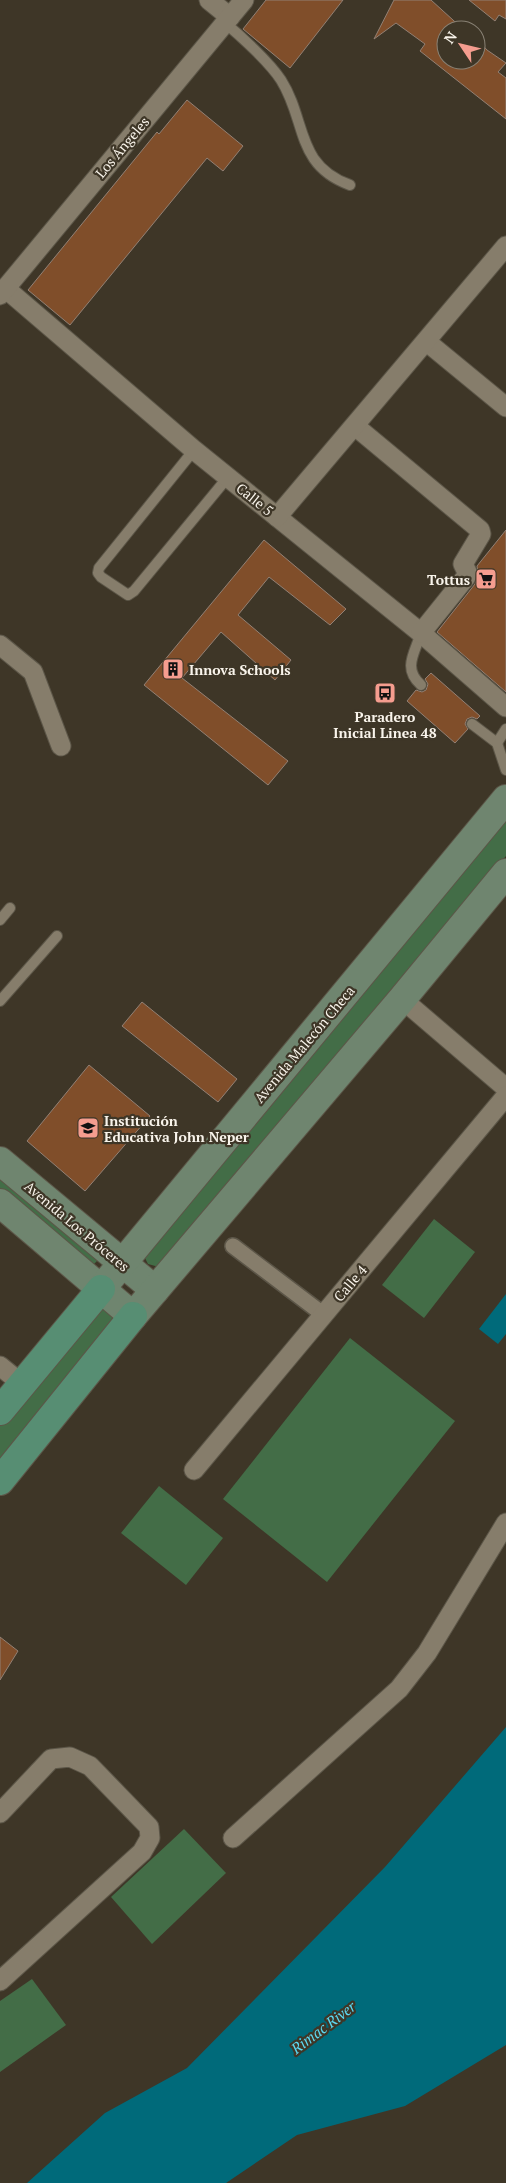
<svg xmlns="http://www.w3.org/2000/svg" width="506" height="2183" font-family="'PT Serif',serif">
	<rect width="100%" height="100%" fill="#3e3627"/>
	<!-- green -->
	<g fill="#436d47">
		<polygon points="506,814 506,856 159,1267 148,1264 144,1256"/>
		<polygon points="0,1169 99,1259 91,1267 0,1193"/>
		<polygon points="434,1219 475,1252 424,1318 382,1285"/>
		<polygon points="98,1305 119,1317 0,1467 0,1425"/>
		<polygon points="350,1338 455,1421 327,1582 223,1499"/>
		<polygon points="159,1486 223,1538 186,1585 121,1533"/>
		<polygon points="184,1829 226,1873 152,1944 111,1897"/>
		<polygon points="32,1979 66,2025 0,2072 0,2001"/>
	</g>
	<!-- water -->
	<g fill="#006a7a">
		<polygon points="506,1294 506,1334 498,1344 479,1329"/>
		<polygon points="506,1727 506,2045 405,2106 297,2135 226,2183 27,2183 105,2113 187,2068 385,1867"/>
	</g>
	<!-- building -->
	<g fill="#804e2a" stroke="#928074">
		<polygon points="266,0 343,0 290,68 243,29"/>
		<polygon points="394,0 431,0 464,30 446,30 446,60 476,60 476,38 487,50 506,63 498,72 506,78 506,119 420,51 425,44 396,23 374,39"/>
		<polygon points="469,0 506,0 506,19 499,15 495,21"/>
		<polygon points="187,100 243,146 223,171 207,158 70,325 28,290 157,132 159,134"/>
		<polygon points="506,530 506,692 437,632 475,584 478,574 477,566"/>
		<polygon points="264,540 346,609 330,625 269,577 238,615 291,660 275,680 221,632 182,678 288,761 268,785 144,685"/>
		<polygon points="431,673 480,716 477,719 472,717 467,719 465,724 468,729 455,743 407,701 416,690 422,692 426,690 428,684 425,679"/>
		<polygon points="142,1002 237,1079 218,1102 122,1026"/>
		<polygon points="89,1065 150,1116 85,1191 27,1141"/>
		<polygon points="0,1637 18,1651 0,1680"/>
	</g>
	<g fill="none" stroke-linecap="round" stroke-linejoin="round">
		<!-- service casing -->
		<g stroke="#5c5648" stroke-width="12">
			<g id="service">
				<path d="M225 23C241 36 270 63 281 80 307 121 295 165 350 185"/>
				<polyline points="194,450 99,568 98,573 101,577 128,595 134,591 228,477"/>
				<path d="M421 685C402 668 415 653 421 633"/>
				<polyline points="472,724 497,743 506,770"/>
				<polyline points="497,743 506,729"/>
				<polyline points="0,920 10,908"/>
				<polyline points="0,1001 57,936"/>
			</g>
		</g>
		<!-- pedestrian casing -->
		<g stroke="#5c5648" stroke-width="18">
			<polyline id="pedestrian" points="233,1246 324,1315"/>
		</g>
		<!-- minor casing -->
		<g stroke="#5c5648" stroke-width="21">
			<g id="minor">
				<polyline points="209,0 230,17"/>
				<polyline points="5,288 194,450 421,633 506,707"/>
				<polyline points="0,295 244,0"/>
				<polyline points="427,342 506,407"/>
				<polyline points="355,426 480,530 481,534 463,564 467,572 466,577 421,633"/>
				<polyline points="277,517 506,246"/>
				<polyline points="0,645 33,672 61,746"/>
				<polyline points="402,999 506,1088"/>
				<polyline points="0,1366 22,1384"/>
				<polyline points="194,1470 506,1096"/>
				<polyline points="0,1813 51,1759 70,1757 90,1766 149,1827 150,1838 142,1852 0,1981"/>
				<polyline points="233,1838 399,1689 427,1653 506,1523"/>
			</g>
		</g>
		<!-- secondary casing -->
		<g stroke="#5c5648" stroke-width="30">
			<g id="secondary">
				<polyline points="0,1161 155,1290"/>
				<polyline points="0,1203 133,1316 402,999 506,873"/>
				<polyline points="101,1289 506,799"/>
			</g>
		</g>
		<!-- primary casing -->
		<g stroke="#5c5648" stroke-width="30">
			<g id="primary">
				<polyline points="0,1411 101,1289"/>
				<polyline points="0,1481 133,1316"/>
			</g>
		</g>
		<!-- service -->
		<use href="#service" stroke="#867d6b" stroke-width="10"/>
		<!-- pedestrian -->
		<use href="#pedestrian" stroke="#867d6b" stroke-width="15"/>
		<!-- minor -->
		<use href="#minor" stroke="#867d6b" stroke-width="19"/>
		<!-- secondary -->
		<use href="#secondary" stroke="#6f856f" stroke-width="28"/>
		<!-- primary -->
		<use href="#primary" stroke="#578e73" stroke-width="28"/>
	</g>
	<!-- icons -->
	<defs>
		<g id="supermarket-square" transform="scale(1.125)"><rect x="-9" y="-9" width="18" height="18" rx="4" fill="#f59d8f" stroke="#3e3627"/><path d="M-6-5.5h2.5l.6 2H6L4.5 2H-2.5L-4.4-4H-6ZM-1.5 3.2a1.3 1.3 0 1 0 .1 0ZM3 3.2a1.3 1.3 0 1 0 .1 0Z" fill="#111"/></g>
		<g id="building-square" transform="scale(1.125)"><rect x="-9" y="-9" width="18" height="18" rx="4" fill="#f59d8f" stroke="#3e3627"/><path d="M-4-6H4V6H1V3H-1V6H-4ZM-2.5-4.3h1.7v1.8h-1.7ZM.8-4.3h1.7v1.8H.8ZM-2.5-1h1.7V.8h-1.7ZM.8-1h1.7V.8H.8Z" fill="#111"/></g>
		<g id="bus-square" transform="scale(1.125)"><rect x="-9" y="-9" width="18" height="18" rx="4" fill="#f59d8f" stroke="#3e3627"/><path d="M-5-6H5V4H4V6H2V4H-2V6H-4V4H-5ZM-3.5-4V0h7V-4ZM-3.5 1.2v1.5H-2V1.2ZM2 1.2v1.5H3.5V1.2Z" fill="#111"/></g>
		<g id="school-square" transform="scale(1.125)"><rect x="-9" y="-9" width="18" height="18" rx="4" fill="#f59d8f" stroke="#3e3627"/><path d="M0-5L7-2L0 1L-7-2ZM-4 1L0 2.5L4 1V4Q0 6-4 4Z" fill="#111"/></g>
	</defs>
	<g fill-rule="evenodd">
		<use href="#supermarket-square" x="486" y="579"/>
		<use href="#building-square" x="173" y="669"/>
		<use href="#bus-square" x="385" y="693"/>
		<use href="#school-square" x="88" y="1128"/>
	</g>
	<g text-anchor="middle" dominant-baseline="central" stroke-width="4.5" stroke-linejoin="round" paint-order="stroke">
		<!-- street labels -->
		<g font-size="14" fill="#f9f4eb" stroke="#3e3627">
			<text transform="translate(122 147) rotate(-50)">Los Ángeles</text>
			<text transform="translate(255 499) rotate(39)">Calle 5</text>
			<text transform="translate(304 1044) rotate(-50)">Avenida Malecón Checa</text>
			<text transform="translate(77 1226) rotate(40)">Avenida Los Próceres</text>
			<text transform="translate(350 1283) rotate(-50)">Calle 4</text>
		</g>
		<!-- poi labels -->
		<g font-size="14" font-weight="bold" fill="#f9f4eb" stroke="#3e3627" text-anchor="start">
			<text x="470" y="579" text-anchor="end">Tottus</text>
			<text x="189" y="669">Innova Schools</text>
			<text x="385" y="716" text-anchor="middle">Paradero<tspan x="385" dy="16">Inicial Linea 48</tspan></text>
			<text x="104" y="1120">Institución<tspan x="104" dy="16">Educativa John Neper</tspan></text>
		</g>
		<!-- water labels -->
		<g font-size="15" font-style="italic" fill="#5cd8f1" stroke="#3e3627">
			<text transform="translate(323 2027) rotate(-37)">Rimac River</text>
		</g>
	</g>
	<!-- north arrow -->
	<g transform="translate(461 45) rotate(305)"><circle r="24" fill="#3e3627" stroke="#898275"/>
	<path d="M0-4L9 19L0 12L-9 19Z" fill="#f59d8f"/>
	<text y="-8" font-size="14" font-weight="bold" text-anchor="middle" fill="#f9f4eb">N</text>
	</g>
</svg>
